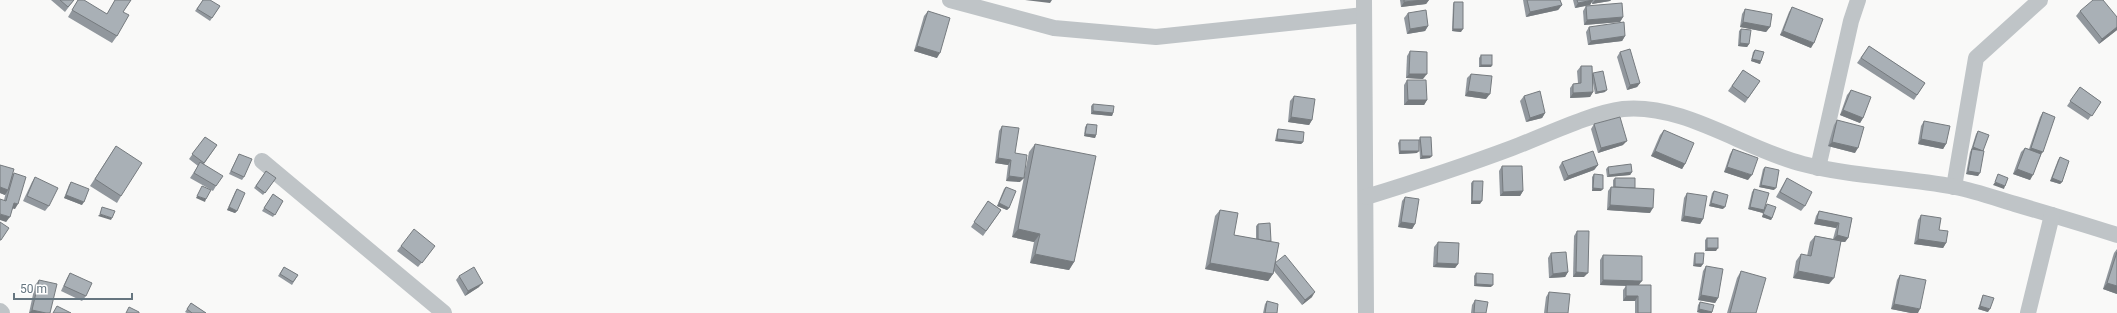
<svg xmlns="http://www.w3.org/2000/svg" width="2117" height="313" font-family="Roboto,sans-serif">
	<rect width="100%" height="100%" fill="#f9f9f8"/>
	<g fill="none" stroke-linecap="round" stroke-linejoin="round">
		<!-- minor -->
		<g stroke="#bfc4c7" stroke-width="16">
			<polyline points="950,0 1054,28 1156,37 1364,15"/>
			<polyline points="1364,0 1366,313"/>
			<polyline points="262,161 444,313"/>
			<polyline points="1818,168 1851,21 1858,0"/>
			<polyline points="1954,187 1976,58 2040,0"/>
			<path d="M1366 197C1415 182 1464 166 1512 148 1544 136 1591 113 1623 109 1684 103 1746 150 1803 164 1853 177 1904 177 1955 187 1975 191 1995 198 2015 204 2049 214 2083 224 2117 235"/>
			<polyline points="0,311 2,313"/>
			<polyline points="2028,313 2052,215"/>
		</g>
	</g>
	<!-- wall -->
	<g fill="#91979d">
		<polygon points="51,0 74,0 65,12"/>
		<polygon points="78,0 107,14 115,0 131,0 123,12 117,36 112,43 68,17"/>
		<polygon points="203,0 220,6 210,21 195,11"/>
		<polygon points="1400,0 1429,0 1426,4 1401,7"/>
		<polygon points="1523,0 1560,0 1562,5 1558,10 1526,17"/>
		<polygon points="1573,0 1611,0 1610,1 1592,4 1592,2 1590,5 1575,8"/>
		<polygon points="1454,2 1461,32 1452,31 1453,4"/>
		<polygon points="1586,6 1623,17 1620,22 1584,25 1583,11"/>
		<polygon points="1792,7 1811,48 1780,35 1789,12"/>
		<polygon points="1745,9 1770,27 1766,32 1740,27 1742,14"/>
		<polygon points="928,11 937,58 914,51 924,16"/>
		<polygon points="2080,11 2117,17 2117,30 2099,44 2076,16"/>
		<polygon points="1408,13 1428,26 1425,31 1407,34 1404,18"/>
		<polygon points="1589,27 1625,36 1622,41 1588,45 1586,32"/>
		<polygon points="1741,29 1749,44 1747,47 1738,46 1739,31"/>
		<polygon points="1869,46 1925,83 1914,100 1857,63"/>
		<polygon points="1755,50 1761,61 1760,64 1751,61 1753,52"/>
		<polygon points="1410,51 1423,79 1406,78 1407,56"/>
		<polygon points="1620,52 1640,83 1637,87 1627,90 1617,57"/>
		<polygon points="1481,55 1492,65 1491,67 1479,67 1479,58"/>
		<polygon points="1581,66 1592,73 1605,92 1595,94 1593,83 1593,92 1590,97 1570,98 1570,88 1573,84 1578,83 1577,71"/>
		<polygon points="1743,70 1760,81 1745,103 1728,91"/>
		<polygon points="1471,74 1486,99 1465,96 1467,78"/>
		<polygon points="1407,80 1427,100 1424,105 1404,105 1404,85"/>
		<polygon points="2080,87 2101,102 2088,120 2067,106"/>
		<polygon points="1851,90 1863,118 1860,123 1840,115 1847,95"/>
		<polygon points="1294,96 1312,120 1309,125 1288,122 1290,101"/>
		<polygon points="1524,96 1545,113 1542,118 1526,122 1520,101"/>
		<polygon points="1093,104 1113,113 1112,116 1091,114 1091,106"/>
		<polygon points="2043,112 2041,155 2030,180 2013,174 2021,152 2025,148 2029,149 2040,117"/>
		<polygon points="1837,120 1855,153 1828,146 1834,125"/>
		<polygon points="1924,121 1946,144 1943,149 1918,144 1921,126"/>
		<polygon points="1087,124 1096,135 1095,138 1084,136 1085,127"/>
		<polygon points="1594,124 1623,145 1598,153 1591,129"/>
		<polygon points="1002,126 1015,153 1020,182 1006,181 1008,165 995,163 999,131"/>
		<polygon points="1278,129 1303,142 1301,144 1275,141 1277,131"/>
		<polygon points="1664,130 1685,164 1682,169 1651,156 1660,135"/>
		<polygon points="1978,131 1983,151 1978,176 1966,174 1970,152 1971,150 1976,134"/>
		<polygon points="205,137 217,145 204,164 216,186 213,191 190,178 198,166 189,159"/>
		<polygon points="1420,137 1430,158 1420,159 1419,140"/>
		<polygon points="1400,140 1417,153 1399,154 1398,143"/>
		<polygon points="1035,144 1074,262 1069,270 1030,263 1034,242 1012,237 1029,152"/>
		<polygon points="116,146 121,196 117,203 90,186"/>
		<polygon points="1733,149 1748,180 1724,172 1730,154"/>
		<polygon points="239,154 244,177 242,180 229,174"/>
		<polygon points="2060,157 2062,182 2060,184 2050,181 2058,160"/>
		<polygon points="1562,162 1598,165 1594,170 1564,181 1559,167"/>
		<polygon points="0,165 12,176 14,173 15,209 13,208 6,222 4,200 6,192 5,195 0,193"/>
		<polygon points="1502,166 1523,191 1520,196 1500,196 1499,171"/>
		<polygon points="1608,167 1632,172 1630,175 1607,177 1606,169"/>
		<polygon points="1765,167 1774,190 1759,187 1763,169"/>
		<polygon points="266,171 276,178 263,195 254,188"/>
		<polygon points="1594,174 1601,191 1592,191 1592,177"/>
		<polygon points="35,177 49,206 45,211 23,201 32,182"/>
		<polygon points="1615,178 1635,188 1650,213 1607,210 1608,191 1611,187 1613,187 1613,180"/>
		<polygon points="1787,178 1805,206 1801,211 1776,197"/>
		<polygon points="1473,181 1480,204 1471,204 1471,183"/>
		<polygon points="71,182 82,205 64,198 69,185"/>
		<polygon points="1006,187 1009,208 1007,210 997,206 1004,189"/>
		<polygon points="237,189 237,211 235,213 227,210 235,192"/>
		<polygon points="1754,189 1765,207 1767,204 1772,218 1771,220 1762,217 1764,212 1763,213 1748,209 1752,192"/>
		<polygon points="1714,191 1723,209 1709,206 1712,193"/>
		<polygon points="1687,193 1703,219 1700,224 1681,221 1684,198"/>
		<polygon points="273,194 283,201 273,217 262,211"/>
		<polygon points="1405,197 1415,224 1412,229 1398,227 1402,201"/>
		<polygon points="988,201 1001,210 983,236 971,227"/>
		<polygon points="1220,210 1234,235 1256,239 1256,226 1258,224 1270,241 1275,263 1312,297 1302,305 1274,271 1273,274 1268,281 1205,269 1215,216"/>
		<polygon points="1819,211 1852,218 1848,238 1845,242 1841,242 1829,284 1793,278 1796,261 1801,254 1807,256 1810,242 1815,236 1833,239 1836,228 1814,224 1816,216"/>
		<polygon points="1921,215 1939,230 1946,243 1943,248 1914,244 1918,220"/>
		<polygon points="1577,231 1584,277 1573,277 1574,236"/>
		<polygon points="1707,238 1716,251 1705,251 1705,240"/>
		<polygon points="1438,242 1458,264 1455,268 1433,267 1434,247"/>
		<polygon points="401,246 432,250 418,267 397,251"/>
		<polygon points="2117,249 2117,294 2103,289 2114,253"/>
		<polygon points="1551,253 1568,272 1565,277 1549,278 1548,258"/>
		<polygon points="1695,253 1701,267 1693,266 1694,255"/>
		<polygon points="1603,255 1639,285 1651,313 1635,313 1635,301 1623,301 1623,290 1626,286 1600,285 1600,260"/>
		<polygon points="1706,266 1718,298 1715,303 1698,300 1703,271"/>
		<polygon points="284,267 298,275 292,285 278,276"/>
		<polygon points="1741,271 1756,313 1727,313 1737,278"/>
		<polygon points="70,273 86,296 82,301 61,291 67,278"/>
		<polygon points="1476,273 1491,287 1474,286 1474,276"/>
		<polygon points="1900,275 1918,313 1911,313 1891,309 1897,280"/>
		<polygon points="459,276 479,287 465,296 456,280"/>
		<polygon points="39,280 50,313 29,313 35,285"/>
		<polygon points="1549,292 1568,313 1544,313 1546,297"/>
		<polygon points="1983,295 1988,312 1978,309 1982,297"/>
		<polygon points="1475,300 1486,313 1471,313 1472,305"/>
		<polygon points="1267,301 1277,313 1263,313 1265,304"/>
		<polygon points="1700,302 1712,312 1712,313 1701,313 1697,312 1698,305"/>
		<polygon points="191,303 206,313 187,313 185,312"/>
	</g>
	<!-- shaded-wall -->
	<g fill="#767b7f">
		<polygon points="1025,0 1052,0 1050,3"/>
		<polygon points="1423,0 1429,0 1426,4 1401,7 1404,2"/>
		<polygon points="1593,0 1590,5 1575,8 1578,3"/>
		<polygon points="1595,0 1611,0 1610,1 1592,4"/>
		<polygon points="1562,5 1558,10 1526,17 1530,12"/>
		<polygon points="1623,17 1620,22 1584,25 1587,20"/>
		<polygon points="1743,22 1770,27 1766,32 1740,27"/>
		<polygon points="1428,26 1425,31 1407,34 1410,29"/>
		<polygon points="2117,27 2117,30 2099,44 2102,39"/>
		<polygon points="1453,29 1463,29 1461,32 1452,31"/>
		<polygon points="1783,31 1814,43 1811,48 1780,35"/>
		<polygon points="1625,36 1622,41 1588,45 1591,41"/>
		<polygon points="1740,43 1749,44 1747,47 1738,46"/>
		<polygon points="917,46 940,53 937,58 914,51"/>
		<polygon points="1752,59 1761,61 1760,64 1751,61"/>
		<polygon points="1481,65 1492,65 1491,67 1479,67"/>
		<polygon points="1409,74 1427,74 1423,79 1406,78"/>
		<polygon points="1640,83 1637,87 1627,90 1630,85"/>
		<polygon points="1607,90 1605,92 1595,94 1597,92"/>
		<polygon points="1468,91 1490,94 1486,99 1465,96"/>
		<polygon points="1593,92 1590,97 1570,98 1573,93"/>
		<polygon points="1408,100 1427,100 1424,105 1404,105"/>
		<polygon points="1843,110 1863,118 1860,123 1840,115"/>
		<polygon points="1093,111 1113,113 1112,116 1091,114"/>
		<polygon points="1545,113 1542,118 1526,122 1530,118"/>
		<polygon points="1291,117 1312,120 1309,125 1288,122"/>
		<polygon points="1085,134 1096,135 1095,138 1084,136"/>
		<polygon points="1277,139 1303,142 1301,144 1275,141"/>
		<polygon points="1921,139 1946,144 1943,149 1918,144"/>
		<polygon points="1627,141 1623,145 1598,153 1601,148"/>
		<polygon points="1832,142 1858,148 1855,153 1828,146"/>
		<polygon points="1973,147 1983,151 1982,153 1971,150"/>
		<polygon points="2031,148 2043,152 2039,157 2027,153"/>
		<polygon points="1400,151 1419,151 1417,153 1399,154"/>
		<polygon points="1655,151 1685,164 1682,169 1651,156"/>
		<polygon points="1422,156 1432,156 1430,158 1420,159"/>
		<polygon points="998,158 1011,160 1008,165 995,163"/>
		<polygon points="1598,165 1594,170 1564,181 1568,176"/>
		<polygon points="1727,167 1752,175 1748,180 1724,172"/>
		<polygon points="2017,169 2033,175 2030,180 2013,174"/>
		<polygon points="1968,171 1980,173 1978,176 1966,174"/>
		<polygon points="1632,172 1630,175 1607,177 1609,175"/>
		<polygon points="1009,176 1024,178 1020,182 1006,181"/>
		<polygon points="2052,178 2062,182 2060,184 2050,181"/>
		<polygon points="1995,182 2005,186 2004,189 1993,185"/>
		<polygon points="1761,185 1776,188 1774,190 1759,187"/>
		<polygon points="0,187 8,190 5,195 0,193"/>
		<polygon points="1593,188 1603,189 1601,191 1592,191"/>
		<polygon points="1523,191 1520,196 1500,196 1503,192"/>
		<polygon points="66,195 84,202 82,205 64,198"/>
		<polygon points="197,196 206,199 205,202 196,198"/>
		<polygon points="1472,201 1482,201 1480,204 1471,204"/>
		<polygon points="14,203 18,204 15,209 11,208"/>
		<polygon points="999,203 1009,208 1007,210 997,206"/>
		<polygon points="1711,203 1725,207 1723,209 1709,206"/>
		<polygon points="1610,205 1653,208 1650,213 1607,210"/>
		<polygon points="229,207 237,211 235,213 227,210"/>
		<polygon points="1750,207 1764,210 1763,213 1748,209"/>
		<polygon points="0,214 10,217 6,222 0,220"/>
		<polygon points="100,214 112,218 111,220 98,216"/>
		<polygon points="1763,214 1772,218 1771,220 1762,217"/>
		<polygon points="1684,216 1703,219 1700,224 1681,221"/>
		<polygon points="1817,219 1839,223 1836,228 1814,224"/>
		<polygon points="1401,222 1415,224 1412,229 1398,227"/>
		<polygon points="1018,229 1040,234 1034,242 1012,237"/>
		<polygon points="1837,235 1848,238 1845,242 1833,240"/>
		<polygon points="1918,239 1946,243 1943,248 1914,244"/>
		<polygon points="1707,248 1718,248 1716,251 1705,251"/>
		<polygon points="1035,254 1074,262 1069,270 1030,263"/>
		<polygon points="1210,263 1273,274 1268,281 1205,269"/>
		<polygon points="1437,263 1458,264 1455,268 1433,267"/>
		<polygon points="1695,264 1703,264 1701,267 1693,266"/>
		<polygon points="1798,271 1834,278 1829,284 1793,278"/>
		<polygon points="1568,272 1565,277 1549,278 1553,274"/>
		<polygon points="1576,272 1588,273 1584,277 1573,277"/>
		<polygon points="1603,280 1642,281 1638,286 1600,285"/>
		<polygon points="483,283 479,287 465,296 468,291"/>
		<polygon points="2107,283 2117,286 2117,294 2103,289"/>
		<polygon points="1476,284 1493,285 1491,287 1474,286"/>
		<polygon points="1315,292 1312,297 1302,305 1305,300"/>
		<polygon points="1701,295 1718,298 1715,303 1698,300"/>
		<polygon points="1626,296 1638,296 1635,301 1623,301"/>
		<polygon points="1894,304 1920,309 1918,313 1911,313 1891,309"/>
		<polygon points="1980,306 1990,309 1988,312 1978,309"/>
		<polygon points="1699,309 1712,312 1712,313 1701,313 1697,312"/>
		<polygon points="32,310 46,313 29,313"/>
	</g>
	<!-- building -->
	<g fill="#a9b0b6" stroke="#767b7f">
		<polygon points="60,0 74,0 68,7"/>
		<polygon points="78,0 84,0 107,14 115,0 131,0 123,12 129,15 117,36 72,10"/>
		<polygon points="203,0 210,0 220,6 212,18 197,9"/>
		<polygon points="1404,0 1423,0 1404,2"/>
		<polygon points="1527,0 1560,0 1562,5 1530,12"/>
		<polygon points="1577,0 1593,0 1578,3"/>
		<polygon points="2093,0 2103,0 2117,17 2117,27 2102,39 2080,11"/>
		<polygon points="1454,2 1463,2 1463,29 1453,29"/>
		<polygon points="1622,3 1623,17 1587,20 1586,6"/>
		<polygon points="1792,7 1823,19 1814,43 1783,31"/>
		<polygon points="1745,9 1772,14 1770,27 1743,22"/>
		<polygon points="1426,10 1428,26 1410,29 1408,13"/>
		<polygon points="928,11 950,18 940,53 917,46"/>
		<polygon points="1624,22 1625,36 1591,41 1589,27"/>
		<polygon points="1741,29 1751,30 1749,44 1740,43"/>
		<polygon points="1869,46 1925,83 1917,95 1861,58"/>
		<polygon points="1630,49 1640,83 1630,85 1620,52"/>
		<polygon points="1755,50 1764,52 1761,61 1752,59"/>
		<polygon points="1410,51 1427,52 1427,74 1409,74"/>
		<rect x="1481" y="55" width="11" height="10"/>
		<polygon points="1581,66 1592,66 1593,92 1573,93 1573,84 1581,83"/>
		<polygon points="1743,70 1760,81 1748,98 1732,86"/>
		<polygon points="1603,71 1607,90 1597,92 1593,73"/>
		<polygon points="1471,74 1492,76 1490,94 1468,91"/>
		<polygon points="1407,80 1426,80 1427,100 1408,100"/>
		<polygon points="2080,87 2101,102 2092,116 2070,101"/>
		<polygon points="1851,90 1871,97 1863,118 1843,110"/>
		<polygon points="1540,91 1545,113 1530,118 1524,96"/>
		<polygon points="1294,96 1315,99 1312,120 1291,117"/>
		<polygon points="1093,104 1114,106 1113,113 1093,111"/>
		<polygon points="2043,112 2055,117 2043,152 2031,148"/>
		<polygon points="1620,117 1627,141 1601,148 1594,124"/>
		<polygon points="1837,120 1864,127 1858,148 1832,142"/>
		<polygon points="1924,121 1950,126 1946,144 1921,139"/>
		<polygon points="1087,124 1097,125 1096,135 1085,134"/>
		<polygon points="1002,126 1019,128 1015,153 1027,155 1024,178 1009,176 1011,160 998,158"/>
		<polygon points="1278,129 1304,132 1303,142 1277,139"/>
		<polygon points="1664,130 1694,143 1685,164 1655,151"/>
		<polygon points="1978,131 1989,135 1983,151 1973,147"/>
		<polygon points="205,137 217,145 204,163 192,154"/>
		<polygon points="1420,137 1431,137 1432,156 1422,156"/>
		<rect x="1400" y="140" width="19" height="11"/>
		<polygon points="1035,144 1096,156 1074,262 1035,254 1040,234 1018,229"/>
		<polygon points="116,146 142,163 121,196 95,179"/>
		<polygon points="2025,148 2041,154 2033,175 2017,169"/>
		<polygon points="1733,149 1758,158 1752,175 1727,167"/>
		<polygon points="1972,149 1984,151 1980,173 1968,171"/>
		<polygon points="1593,151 1598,165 1568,176 1562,162"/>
		<polygon points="239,154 252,159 244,177 231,171"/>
		<polygon points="2060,157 2069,161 2062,182 2052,178"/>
		<polygon points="200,162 223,176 216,186 194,173"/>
		<polygon points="1631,164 1632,172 1609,175 1608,167"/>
		<polygon points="0,165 14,169 8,190 0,187"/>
		<polygon points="1502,166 1522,166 1523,191 1503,192"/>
		<polygon points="1765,167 1779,170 1776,188 1761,185"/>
		<polygon points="266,171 276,178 265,193 256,186"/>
		<polygon points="14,173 26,177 18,204 14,203 10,217 0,214 0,199 6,201"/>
		<polygon points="1594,174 1603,175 1603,189 1593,188"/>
		<polygon points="1998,174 2008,178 2005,186 1995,182"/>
		<polygon points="35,177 58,188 49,206 27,196"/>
		<polygon points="1615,178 1635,178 1635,188 1615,187"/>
		<polygon points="1787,178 1812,192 1805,206 1780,192"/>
		<polygon points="1473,181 1483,181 1482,201 1472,201"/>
		<polygon points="71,182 89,189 84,202 66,195"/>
		<polygon points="202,186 211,190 206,199 197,196"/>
		<polygon points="1006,187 1016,191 1009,208 999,203"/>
		<polygon points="1611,187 1654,189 1653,208 1610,205"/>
		<polygon points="237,189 245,193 237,211 229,207"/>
		<polygon points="1754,189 1769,193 1764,210 1750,207"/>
		<polygon points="1714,191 1728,195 1725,207 1711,203"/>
		<polygon points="1687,193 1707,196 1703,219 1684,216"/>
		<polygon points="273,194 283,201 275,215 264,208"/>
		<polygon points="1405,197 1419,199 1415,224 1401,222"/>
		<polygon points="988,201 1001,210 986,231 974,222"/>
		<polygon points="1767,204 1776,207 1772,218 1763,214"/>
		<polygon points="102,207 115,211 112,218 100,214"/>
		<polygon points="1220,210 1238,213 1234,235 1279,243 1273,274 1210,263"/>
		<polygon points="1819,211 1852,218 1848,238 1837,235 1839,223 1817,219"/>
		<polygon points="1921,215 1941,218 1939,230 1948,231 1946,243 1918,239"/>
		<polygon points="0,222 9,228 1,240 0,240"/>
		<polygon points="1270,223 1271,241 1267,241 1258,239 1258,224"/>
		<polygon points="414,229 435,246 422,263 401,246"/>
		<polygon points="1577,231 1589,231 1588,273 1576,272"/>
		<polygon points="1815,236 1841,241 1834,278 1798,271 1801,254 1811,256"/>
		<rect x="1707" y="238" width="11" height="10"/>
		<polygon points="1438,242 1459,243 1458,264 1437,263"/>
		<polygon points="1566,252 1568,272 1553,274 1551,253"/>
		<polygon points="2117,252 2117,286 2107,283"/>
		<polygon points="1695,253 1704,253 1703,264 1695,264"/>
		<polygon points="1285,255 1315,292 1305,300 1275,263"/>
		<polygon points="1603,255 1642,256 1642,281 1603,280"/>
		<polygon points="1706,266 1723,269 1718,298 1701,295"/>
		<polygon points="284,267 298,275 293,282 280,274"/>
		<polygon points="474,267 483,283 468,291 459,276"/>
		<polygon points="1741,271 1766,278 1756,313 1730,313"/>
		<polygon points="70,273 92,283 86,296 64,286"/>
		<polygon points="1476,273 1493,274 1493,285 1476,284"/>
		<polygon points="1900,275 1926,280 1920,309 1894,304"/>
		<polygon points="39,280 57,284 50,313 46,313 32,310"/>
		<polygon points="1626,285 1651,285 1651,313 1638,313 1638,296 1626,296"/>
		<polygon points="1549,292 1570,294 1568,313 1547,313"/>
		<polygon points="1983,295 1994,298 1990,309 1980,306"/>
		<polygon points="1475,300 1488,302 1486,313 1474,313"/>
		<polygon points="1267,301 1278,304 1277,313 1265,313"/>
		<polygon points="1700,302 1714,305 1712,312 1699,309"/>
		<polygon points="191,303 206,313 192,313 187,309"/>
		<polygon points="57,306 71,313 53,313"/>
		<polygon points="129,307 139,312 139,313 126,313"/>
	</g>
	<!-- scale -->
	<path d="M14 293v6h118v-6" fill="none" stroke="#667680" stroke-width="2"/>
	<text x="20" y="293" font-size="12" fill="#667680" stroke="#ffffff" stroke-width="3" paint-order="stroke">50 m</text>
</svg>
